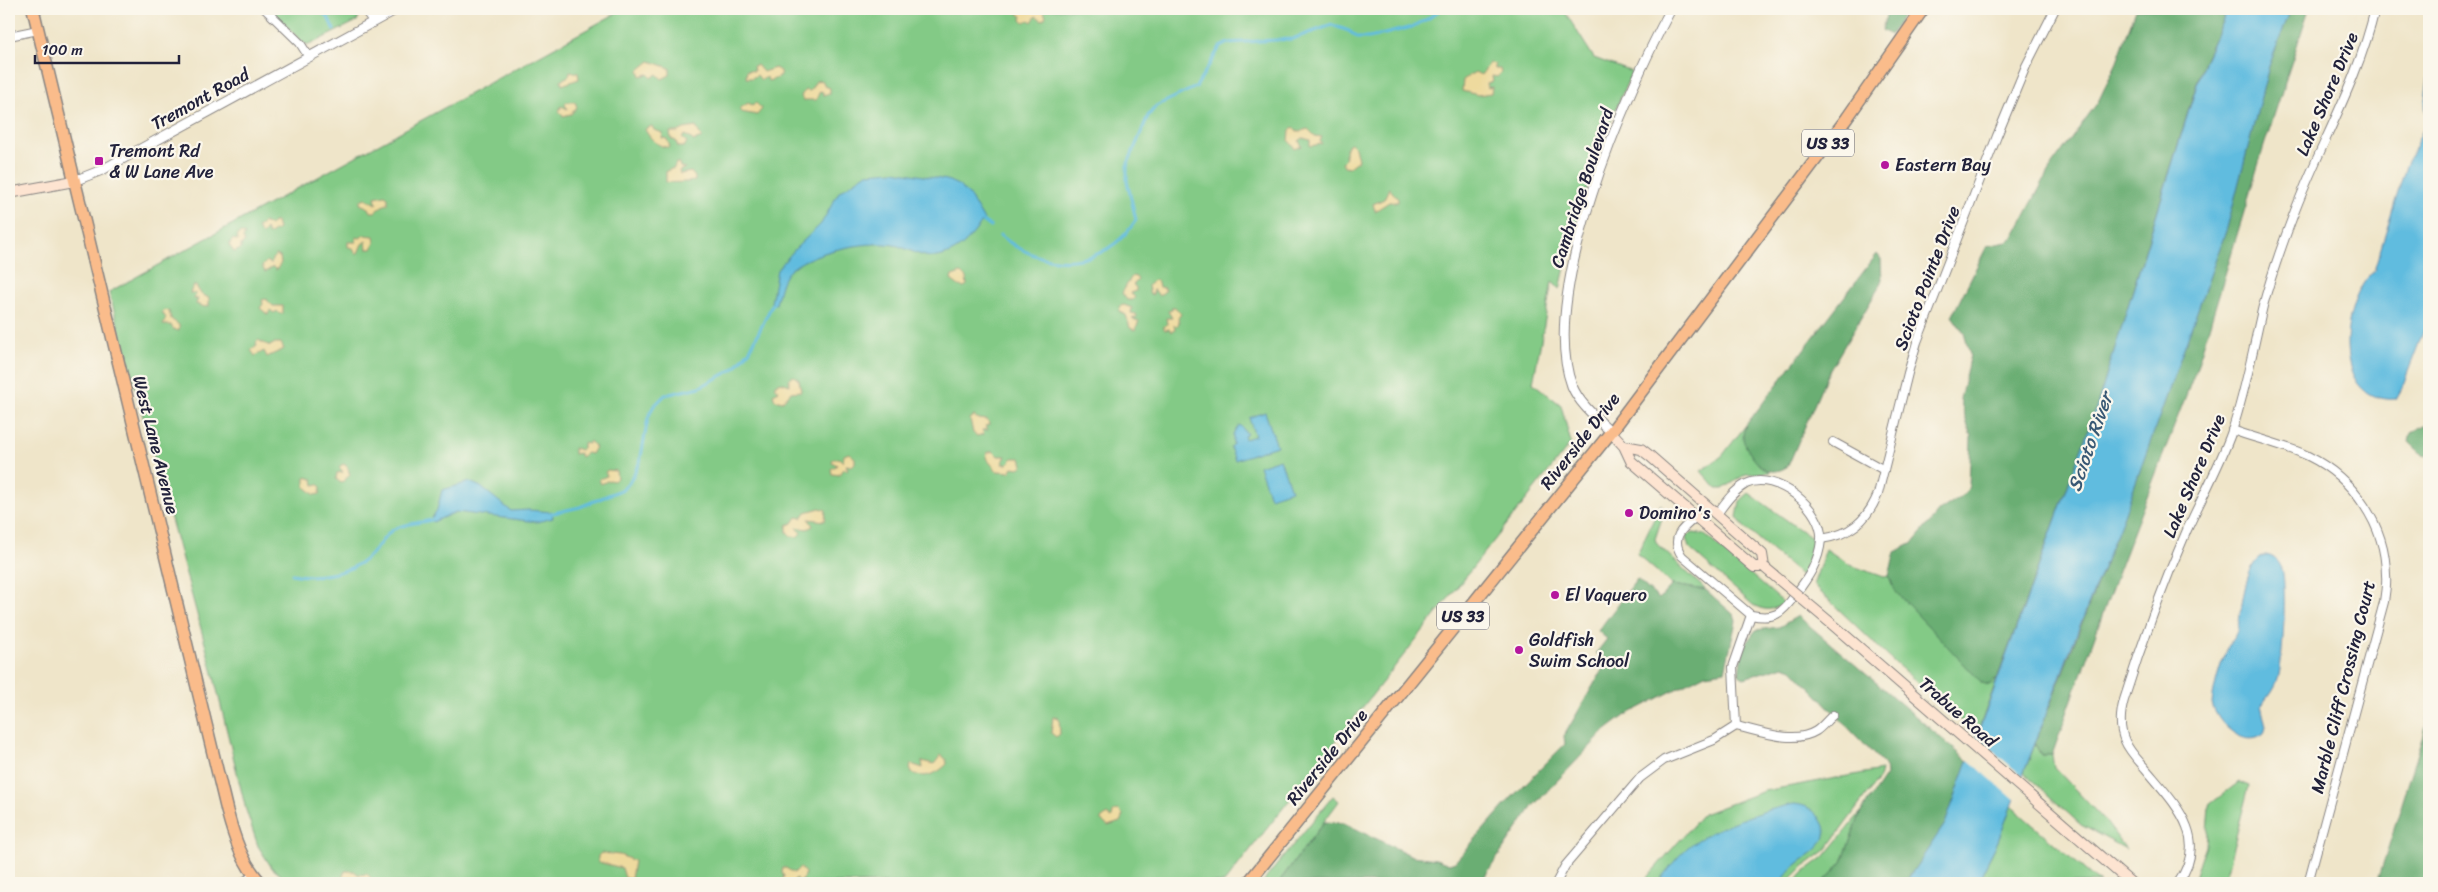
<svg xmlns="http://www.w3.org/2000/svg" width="2438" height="892" font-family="Sriracha,sans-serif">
	<rect width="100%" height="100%" fill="#fbf7ec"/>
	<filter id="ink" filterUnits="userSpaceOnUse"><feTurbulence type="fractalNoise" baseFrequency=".02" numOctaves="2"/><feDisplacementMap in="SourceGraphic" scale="10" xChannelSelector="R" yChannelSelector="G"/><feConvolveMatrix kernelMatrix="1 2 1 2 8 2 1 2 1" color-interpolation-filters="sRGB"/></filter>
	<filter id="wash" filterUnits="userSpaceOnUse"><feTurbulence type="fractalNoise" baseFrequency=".0096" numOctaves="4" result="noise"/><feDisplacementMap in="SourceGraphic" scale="20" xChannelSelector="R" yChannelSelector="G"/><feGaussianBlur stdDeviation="1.12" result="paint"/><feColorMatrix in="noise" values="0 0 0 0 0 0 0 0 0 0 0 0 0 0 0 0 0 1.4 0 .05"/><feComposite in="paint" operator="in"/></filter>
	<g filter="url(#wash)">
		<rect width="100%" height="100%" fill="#efe5c9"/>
		<!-- green -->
		<g fill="#83ca86" stroke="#527660">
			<polygon points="269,9 357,9 360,14 357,21 309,45 303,43"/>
			<path d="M624 9H1563L1594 58 1632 72C1600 141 1577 214 1560 289L1552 282 1533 383 1561 405 1571 443 1224 883H291L272 868 258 846 246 810 213 673 109 292Z"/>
			<polygon points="1746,425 1743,436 1759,465 1770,472 1746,474 1723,489 1717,489 1701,471 1722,456"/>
			<polygon points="1749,493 1813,539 1813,549 1802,576 1744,527 1737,517 1740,501"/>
			<polygon points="1661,504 1662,518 1655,539 1657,544 1706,590 1672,585 1637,554"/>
			<path d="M1694 533 1705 535 1784 603C1773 611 1765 611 1753 605L1689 548 1686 538 1687 535Z"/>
			<polygon points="1826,549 1850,565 1884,577 1889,576 1895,591 1989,685 1997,679 1977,734 1894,662 1813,585"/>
			<polygon points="2035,744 2041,755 2052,755 2054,767 2106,822 2126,849 2081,825 2024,773"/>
			<polygon points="1881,770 1879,778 1826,850 1802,868 1787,883 1642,883 1703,814 1764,791"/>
			<polygon points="2239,782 2249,786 2224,883 2193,883 2206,845 2209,805"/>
			<polygon points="1333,796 1339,801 1337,804 1278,883 1262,883"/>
			<polygon points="2011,806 2100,883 1977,883 1998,841"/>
			<polygon points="1861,812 1842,862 1823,883 1794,883 1804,872 1824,857"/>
		</g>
		<!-- forest -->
		<g fill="#6aae73" stroke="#466857">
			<polygon points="1888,9 1907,9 1890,35 1882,30"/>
			<polygon points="2136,9 2228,9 2203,63 2097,406 1997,679 1989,685 1982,683 1895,591 1889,576 1895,552 1913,543 1939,511 1966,493 1969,486 1971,437 1960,399 1970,355 1964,333 1952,316 1987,246 2007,242 2014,236 2052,165 2098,102 2117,62"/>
			<polygon points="2291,9 2309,9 2264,146 2197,367 2119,569 2052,755 2041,755 2035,744 2124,515 2227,228 2269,66"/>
			<path d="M1877 254 1881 259 1882 282 1827 375 1788 466C1772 477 1761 469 1751 455 1748 449 1743 444 1743 436 1743 433 1745 428 1746 425Z"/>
			<polygon points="2429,424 2429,455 2424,456 2409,442 2411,433"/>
			<polygon points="1637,579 1659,599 1672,585 1706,590 1734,615 1736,621 1725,671 1705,674 1626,715 1606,730 1533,806 1480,883 1278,883 1324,822 1344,823 1412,856 1436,859 1449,864 1455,862 1513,796 1565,744 1564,736 1606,663 1596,653 1607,639 1598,631"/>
			<path d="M1798 616 1968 761 1945 824 1905 883H1823L1842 862 1861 812 1886 775 1885 766 1792 669 1784 666 1744 678 1739 675C1741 656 1743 645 1756 630L1779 627Z"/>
			<polygon points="2429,709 2429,883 2377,883 2424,734"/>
		</g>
		<!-- sand -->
		<g fill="#eeda9e" stroke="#887e6c">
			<polygon points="1022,9 1043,9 1046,17 1042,20 1036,16 1032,22 1029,20 1024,22 1021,19 1022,16 1018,14"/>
			<polygon points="650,61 670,68 670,75 662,79 657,74 652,78 648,74 641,76 639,70"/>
			<polygon points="1490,63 1495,64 1495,69 1500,69 1501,73 1497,77 1492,76 1493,81 1487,83 1488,88 1492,87 1491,93 1478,95 1462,91 1463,80 1475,72 1481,75"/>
			<path d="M757 65 763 72 775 68 780 71C782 79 773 79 768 81L767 77 761 80 757 75 752 78H746L747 70 754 71 753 66Z"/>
			<polygon points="570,71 578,73 579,79 562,85 561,80 569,76"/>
			<polygon points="822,80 825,86 830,88 830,94 823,95 823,92 820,91 816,100 803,100 801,96 805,90 810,91 816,81"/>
			<polygon points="566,102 575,102 577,107 571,114 563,116 559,112 561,106 568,109 565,105"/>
			<polygon points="748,103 752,105 756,103 762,109 757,115 741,112 739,109"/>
			<path d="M652 126 654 130 663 133 662 138 667 139 670 147C660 149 648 137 645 129Z"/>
			<polygon points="696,127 702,138 694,141 685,135 682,138 687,142 684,147 678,147 676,141 671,139 670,132 678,132 684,129"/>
			<polygon points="1293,127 1297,132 1308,129 1315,136 1322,137 1320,141 1322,144 1310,146 1310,140 1303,138 1299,141 1302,146 1295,149 1289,141 1290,130"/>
			<path d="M1351 143 1355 147 1358 160 1349 167 1344 166 1342 162 1346 158C1344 153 1345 145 1351 143Z"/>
			<path d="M676 163H679L680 167 685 168 679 171 680 174 691 172 695 177V181C691 182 670 183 666 182V171L674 168Z"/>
			<polygon points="1389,188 1398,199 1398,202 1389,202 1375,211 1373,204 1384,199"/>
			<polygon points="385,195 388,197 388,204 382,206 375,212 371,212 369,208 360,204 361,200 365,198 377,204 375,197"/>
			<polygon points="264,222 270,226 273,222 276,222 278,229 268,235 266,229 262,235 257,228"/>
			<polygon points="241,233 245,235 243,238 245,242 241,245 241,249 234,252 229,245 233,239 238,241 237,235"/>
			<polygon points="364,235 374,236 375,243 372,249 367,249 366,241 362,244 358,253 355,253 353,248 348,247 348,242 356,242 356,237 360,238"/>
			<polygon points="276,255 280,257 281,263 276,270 273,267 265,272 262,266 267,261 271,264 272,259"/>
			<polygon points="961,273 966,278 967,285 964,287 959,286 951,280 952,276"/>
			<polygon points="1132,276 1136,277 1138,280 1133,285 1136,287 1136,291 1130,293 1135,297 1133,300 1127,300 1122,293"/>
			<polygon points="1157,280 1159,287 1164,288 1165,291 1159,296 1154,289 1153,294 1150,295 1148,286 1153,280"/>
			<polygon points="193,286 196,286 201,294 209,298 209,306 205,307 196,304 198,299 194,299 196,294 190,293"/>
			<polygon points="266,299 273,306 283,306 283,313 280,314 277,311 274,313 270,310 268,315 260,308 263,304 262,300"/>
			<polygon points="1124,305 1132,308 1131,313 1136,314 1137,317 1132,319 1139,321 1135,330 1130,328 1126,315 1119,311 1120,306"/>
			<polygon points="1172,307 1175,307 1181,314 1178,318 1179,323 1177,326 1174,325 1175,330 1171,332 1169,329 1165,330 1163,327 1167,324 1166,318 1172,318 1168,311 1172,310"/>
			<polygon points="164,310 169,311 171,319 179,325 179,331 173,329 171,325 163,325 166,318 162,312"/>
			<polygon points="258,340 270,346 275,343 281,343 284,349 267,357 264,351 255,356 251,350 257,346 256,343"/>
			<polygon points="794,376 799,380 801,391 791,392 783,401 775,400 773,394 779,391 775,388 775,384 781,382 790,385 789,378"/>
			<polygon points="974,416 978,419 988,420 989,425 985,426 988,430 982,430 984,434 977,436 973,433 970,419"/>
			<polygon points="590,441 595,447 591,454 587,453 581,457 579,453 574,454 574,448 580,450 583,448 583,443 588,444"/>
			<polygon points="993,451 998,456 1006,456 1002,464 1007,464 1013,458 1021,458 1023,465 1019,468 1013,467 1010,472 997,471 986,458 987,453"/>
			<polygon points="849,453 855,458 855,463 852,466 846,465 848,469 842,470 839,475 832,474 831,469 837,465 832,462 833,459 839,458 843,462 844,455"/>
			<polygon points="343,464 347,466 350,475 341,483 336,479 337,473 343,472 339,467"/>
			<polygon points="608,470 616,471 617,478 614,481 609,480 601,484 599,479 607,476 605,472"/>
			<polygon points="305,477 313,479 314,485 318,484 321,487 320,494 315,495 305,487"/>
			<polygon points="820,508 826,510 825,521 809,519 813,526 807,529 797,527 801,533 797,537 791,536 787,532 787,525 793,523 797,517 802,518 806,512"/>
			<polygon points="1053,717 1059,718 1060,734 1056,737 1051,733"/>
			<path d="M941 755 946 759 947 764C937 774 923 781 910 771L911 764 923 768 922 761 934 764Z"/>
			<polygon points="1119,810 1123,815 1120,822 1108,826 1101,821 1101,819 1106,815 1112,818 1113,812"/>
			<polygon points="601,853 620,855 634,861 631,879 625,878 622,868 598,862 598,856"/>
			<polygon points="800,867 805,873 803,880 798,881 796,878 791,883 779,883 784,877 782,872 783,868 786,868 794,873"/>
			<polygon points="345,871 354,871 359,875 367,874 373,880 370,883 348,883 348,881 345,881 342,878"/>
		</g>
		<!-- water -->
		<g fill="#61bcdf" stroke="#426f8d">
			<polygon points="2228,9 2291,9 2269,66 2227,228 2124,515 2071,648 1998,841 1977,883 1905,883 1945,824 2097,406 2204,62"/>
			<path d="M2429 72V317L2401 390 2396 399C2329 405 2340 300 2374 271L2406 166 2426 123 2425 99Z"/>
			<path d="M894 171 947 180 958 185 969 195 984 220C970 237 964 249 942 256 925 261 909 248 894 245 867 240 808 252 788 272 781 280 779 293 776 304L771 303 777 270 796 248 821 224 839 192 867 173Z"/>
			<path d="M1265 412 1277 446 1235 460 1230 447 1233 444C1233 436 1232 431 1240 425L1247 434 1244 436 1245 439 1255 436 1249 418Z"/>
			<polygon points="1280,459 1291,490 1270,497 1259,466"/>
			<polygon points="470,482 481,487 511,511 529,510 552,512 553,518 537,522 456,512 433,522 432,518 437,510 442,490"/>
			<path d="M2265 555C2274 556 2279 561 2282 569 2287 584 2283 663 2278 679 2274 690 2268 697 2261 705L2266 727 2264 734C2245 750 2216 723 2212 703 2214 686 2222 657 2230 643 2232 639 2235 637 2236 633 2243 614 2243 561 2265 555Z"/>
			<path d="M1794 804C1805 805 1811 808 1818 816 1838 841 1812 852 1796 865 1790 870 1785 877 1780 883H1657C1667 871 1676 858 1687 848 1712 827 1763 810 1794 804Z"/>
		</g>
		<!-- pier -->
		<polygon fill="#efe5c9" points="1974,735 2025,778 2016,801 1966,758"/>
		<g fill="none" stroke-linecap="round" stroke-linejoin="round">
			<!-- stream -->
			<g stroke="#61bcdf" stroke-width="3">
				<polyline points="317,9 328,17 334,30"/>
				<polyline points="980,219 991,227"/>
				<path d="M1000 235C1043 272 1105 270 1136 220L1127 181V166L1148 116 1156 106 1196 87 1220 47 1228 43 1292 39 1332 25 1349 31 1358 38H1369L1412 27 1429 18 1441 9"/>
				<polyline points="549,514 580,507 623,489 629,483 640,462 648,418 653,407 665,395 700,387 734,369 750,350 774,301"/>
				<path d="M292 574C316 579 350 574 368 557 377 549 383 538 391 531 402 523 423 523 435 519"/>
			</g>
		</g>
	</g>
	<g filter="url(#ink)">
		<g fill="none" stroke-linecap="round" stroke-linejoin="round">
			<!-- minor casing -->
			<g stroke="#888482" stroke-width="10">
				<g id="minor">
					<polyline points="265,9 300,43 309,57"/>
					<polyline points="364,9 373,21"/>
					<polyline points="9,36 38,30"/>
					<path d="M2232 430C2257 439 2285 445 2308 456 2353 478 2386 525 2386 575 2387 584 2385 593 2384 602L2308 883"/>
					<polyline points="1833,442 1884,470"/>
					<path d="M1696 517C1681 529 1670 538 1682 556L1751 615C1774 620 1782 614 1795 595 1808 578 1819 562 1821 540 1824 509 1776 470 1746 484 1733 491 1725 503 1717 514"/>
					<path d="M1821 539C1850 535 1867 521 1878 494L1908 373 1917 342 1997 136 2026 66 2055 9"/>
					<path d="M1736 726C1759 731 1794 745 1816 731 1822 727 1827 720 1833 715"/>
					<polyline points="1556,883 1565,866 1640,778 1664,760 1714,740 1736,726 1733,667 1751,615"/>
					<path d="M2178 883C2211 837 2174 803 2145 768 2138 760 2129 751 2125 741 2119 728 2120 714 2124 700 2142 642 2163 585 2187 530 2202 497 2220 465 2232 431 2246 390 2253 348 2263 306 2271 276 2282 245 2293 216 2319 146 2358 82 2375 9"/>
				</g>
			</g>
			<!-- tertiary casing -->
			<g stroke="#888482" stroke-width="11">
				<g id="tertiary">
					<polyline points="74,181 102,170 397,9"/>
					<path d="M1611 432C1597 418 1580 405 1572 386 1538 295 1626 92 1671 9"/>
					<polyline points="243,883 254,876"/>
				</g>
			</g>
			<!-- secondary casing -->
			<g stroke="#888482" stroke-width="12">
				<g id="secondary">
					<polyline points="9,193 74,181"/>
					<polyline points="1611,432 1624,446 1631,461 1754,567 1764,567 1762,554 1650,456 1641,449 1624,446"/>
					<polyline points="1832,624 2131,883"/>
				</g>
			</g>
			<!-- primary casing -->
			<g stroke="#888482" stroke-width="14">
				<g id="primary">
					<path d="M33 9 227 811C234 837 242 863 261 883"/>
					<polyline points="1248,883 1611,432 1847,118 1923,9"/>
				</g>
			</g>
			<!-- minor -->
			<use href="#minor" stroke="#fff" stroke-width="8"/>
			<!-- tertiary -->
			<use href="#tertiary" stroke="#fff" stroke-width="9"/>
			<!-- secondary -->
			<use href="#secondary" stroke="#fde4d1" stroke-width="10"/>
			<!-- primary -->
			<use href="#primary" stroke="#fabc8b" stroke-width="11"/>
			<!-- secondary-bridge casing -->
			<g stroke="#888482" stroke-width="12" stroke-linecap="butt">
				<polyline id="secondary-bridge" points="1764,567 1832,624"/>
			</g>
			<!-- secondary-bridge -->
			<use href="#secondary-bridge" stroke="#fde4d1" stroke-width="10"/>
		</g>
	</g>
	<!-- markers -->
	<g fill="#b5179e" stroke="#fbf7ec" stroke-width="2">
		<rect x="94" y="156" width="10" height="10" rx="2.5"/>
		<circle cx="1885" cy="165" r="5"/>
		<circle cx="1629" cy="513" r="5"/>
		<circle cx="1555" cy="595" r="5"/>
		<circle cx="1519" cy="650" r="5"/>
	</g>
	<g text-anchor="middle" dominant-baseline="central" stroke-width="4.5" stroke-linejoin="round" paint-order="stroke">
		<!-- shield labels -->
		<g fill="#fbf7ec" stroke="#636270" stroke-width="1">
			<rect x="1802" y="129.5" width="52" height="27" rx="4"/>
			<rect x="1437" y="602.5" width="52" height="27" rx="4"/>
		</g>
		<g font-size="16" font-weight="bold" fill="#22223b">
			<text x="1828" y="143">US 33</text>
			<text x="1463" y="616">US 33</text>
		</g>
		<!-- street labels -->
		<g font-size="18" fill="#22223b" stroke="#fbf7ec">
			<text transform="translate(2327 94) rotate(-67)">Lake Shore Drive</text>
			<text transform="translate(200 99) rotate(-29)">Tremont Road</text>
			<text transform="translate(1582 188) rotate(-72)">Cambridge Boulevard</text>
			<text transform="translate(1927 278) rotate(-69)">Scioto Pointe Drive</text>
			<text transform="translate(1580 441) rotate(-52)">Riverside Drive</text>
			<text transform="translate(156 445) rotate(76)">West Lane Avenue</text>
			<text transform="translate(2194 476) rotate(-67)">Lake Shore Drive</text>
			<text transform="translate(2343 687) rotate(-76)">Marble Cliff Crossing Court</text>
			<text transform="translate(1958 712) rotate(41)">Trabue Road</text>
			<text transform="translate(1327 757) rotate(-51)">Riverside Drive</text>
		</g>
		<!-- poi labels -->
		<g font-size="18" fill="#22223b" stroke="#fbf7ec" text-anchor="start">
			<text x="109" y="151">Tremont Rd<tspan x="109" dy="21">&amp; W Lane Ave</tspan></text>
			<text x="1895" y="165">Eastern Bay</text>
			<text x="1639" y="513">Domino's</text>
			<text x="1565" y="595">El Vaquero</text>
			<text x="1529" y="640">Goldfish<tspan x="1529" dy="21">Swim School</tspan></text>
		</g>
		<!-- water labels -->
		<g font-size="19" font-style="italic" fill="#385874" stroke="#fbf7ec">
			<text transform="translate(2090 442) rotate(-71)">Scioto River</text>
		</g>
	</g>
	<!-- margin -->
	<rect width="2438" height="892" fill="none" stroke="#fbf7ec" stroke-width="30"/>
	<!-- scale -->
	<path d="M35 55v8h144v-8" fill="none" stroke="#22223b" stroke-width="2.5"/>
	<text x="42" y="55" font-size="15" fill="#22223b" stroke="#fbf7ec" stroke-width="4" paint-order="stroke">100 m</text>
</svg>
